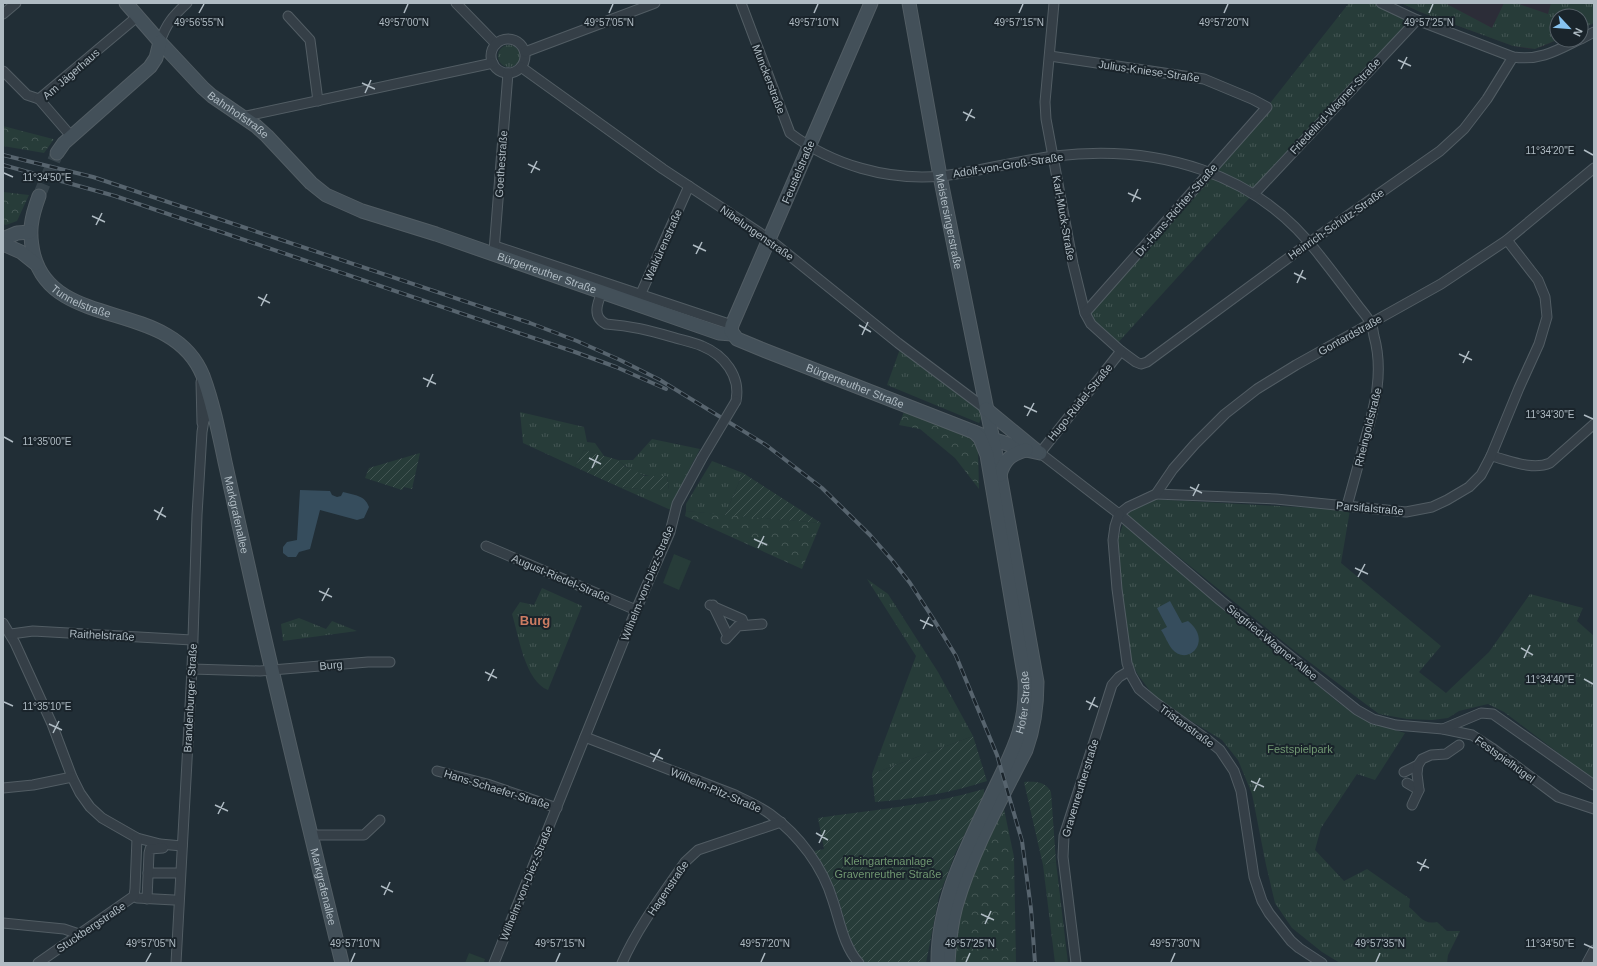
<svg xmlns="http://www.w3.org/2000/svg" width="1597" height="966" font-family="Helvetica,sans-serif">
	<defs>
		<pattern id="grass-tufts" width="24" height="20" patternUnits="userSpaceOnUse"><rect width="24" height="20" fill="#273c39"/><path d="M3 7l-1-3M5 7V3M7 7l1-3M15 17l-1-3M17 17v-4M19 17l1-3" fill="none" stroke="#445654"/></pattern>
		<pattern id="forest-crowns" width="20" height="18" patternUnits="userSpaceOnUse"><rect width="20" height="18" fill="#273c39"/><path d="M2 6a3 3 0 1 1 6 0M12 15a3 3 0 1 1 6 0" fill="none" stroke="#445654"/></pattern>
		<pattern id="garden-furrows" width="10" height="10" patternUnits="userSpaceOnUse"><rect width="10" height="10" fill="#273c39"/><path d="M-1 1l2-2M0 10L10 0M9 11l2-2" fill="none" stroke="#445654"/></pattern>
	</defs>
	<rect width="100%" height="100%" fill="#212e36"/>
	<!-- medical -->
	<polygon fill="#2c2d38" points="1401,3 1594,3 1594,23 1581,29 1581,16 1557,16 1557,40 1542,47 1529,49 1513,46 1420,12"/>
	<!-- grass -->
	<g fill="url(#grass-tufts)">
		<polygon points="1349,3 1381,3 1416,20 1254,193 1115,346 1085,313 1267,107"/>
		<polygon points="1401,3 1445,3 1492,28 1504,3 1516,3 1548,14 1551,3 1594,3 1594,23 1581,29 1581,16 1557,16 1557,40 1535,49 1513,46 1420,12"/>
		<circle cx="509" cy="56" r="11"/>
		<polygon points="900,349 985,411 979,423 887,385"/>
		<polygon points="520,412 584,427 587,442 595,443 604,456 584,450 575,467 523,443"/>
		<path d="M652 439 700 449C689 469 679 489 673 511L619 487 639 489H669L667 476C645 478 634 474 618 460H633Z"/>
		<polygon points="712,461 743,473 725,515 686,511 686,504"/>
		<polygon points="1150,499 1350,510 1341,563 1441,646 1419,672 1446,693 1489,652 1530,594 1583,608 1577,621 1594,636 1594,780 1504,712 1488,704 1459,711 1448,718 1432,720 1407,719 1379,714 1296,652 1127,515 1139,504"/>
		<path d="M1123 524 1339 703C1360 717 1381 726 1405 733L1375 780 1357 774 1321 828 1315 850 1344 881 1367 869 1410 899 1409 907C1420 915 1422 925 1437 922L1447 931H1460L1448 955 1447 963H1340L1322 952 1292 928 1275 903 1266 865 1252 794 1238 760 1222 740 1157 700 1138 675 1130 660 1122 609 1117 542Z"/>
		<polygon points="867,579 888,594 938,672 973,736 872,774 916,656"/>
		<path d="M542 588 582 606 548 690C525 681 519 637 512 614L520 602 534 605Z"/>
		<polygon points="299,618 326,629 332,621 357,631 283,641 281,624"/>
		<polygon points="1056,862 1068,963 1055,963 1043,865"/>
	</g>
	<!-- forest -->
	<g fill="url(#forest-crowns)">
		<polygon points="3,126 53,139 54,139 44,153 3,146"/>
		<polygon points="3,192 29,195 17,221 6,225 3,224"/>
		<polygon points="905,409 966,432 978,449 979,489 955,458 920,429 899,425"/>
		<polygon points="686,511 821,523 802,569 685,516"/>
		<polygon points="1004,809 1014,857 1016,963 955,963 958,920 974,868"/>
	</g>
	<!-- garden -->
	<g fill="url(#garden-furrows)">
		<polygon points="584,450 618,460 626,467 645,476 667,476 669,490 639,489 619,487 575,467"/>
		<polygon points="420,453 412,489 404,487 402,490 365,478 369,468"/>
		<polygon points="743,473 821,523 725,515"/>
		<path d="M973 736 987 781C950 793 913 799 875 802L872 774Z"/>
		<path d="M1024 782C1036 781 1046 782 1051 792L1056 862 1043 865Z"/>
		<path d="M984 789V795L955 854 939 896 926 963H866C847 943 846 921 837 895 831 879 824 866 814 851L824 849 818 818C873 810 930 805 984 789Z"/>
	</g>
	<!-- pitch -->
	<g fill="#273c39">
		<polygon points="674,554 691,561 679,590 663,583"/>
		<polygon points="469,953 485,959 484,963 465,963"/>
	</g>
	<!-- water -->
	<g fill="#364d5d">
		<path d="M300 490 330 491 332 495 337 497 341 496 343 492C354 495 365 495 369 507L364 518 357 520 320 510 310 549 299 552 296 557H288L283 553V547L287 542 297 540Z"/>
		<path d="M1170 601 1182 623 1188 621C1214 642 1187 667 1172 649 1168 644 1165 636 1161 630L1167 627 1157 608Z"/>
	</g>
	<g fill="none" stroke-linecap="round" stroke-linejoin="round">
		<!-- secondary-tunnel -->
		<polyline stroke="#36434b" stroke-width="13" stroke-dasharray="13 6" stroke-linecap="butt" points="39,196 57,153"/>
		<!-- street casing -->
		<g stroke="#525d64" stroke-width="11">
			<g id="street">
				<polyline points="456,3 496,44"/>
				<path d="M741 3 790 133C832 165 888 181 942 176 980 171 1017 161 1055 156 1156 144 1257 171 1320 256 1332 271 1344 287 1356 303 1361 310 1368 317 1371 324 1373 327 1373 332 1374 336 1384 372 1375 405 1365 440 1359 462 1353 484 1347 506"/>
				<polyline points="1054,3 1045,102 1046,119 1073,264 1085,313 1091,324 1121,351 1136,362 1141,364 1147,362 1310,242 1440,151 1464,129 1487,99 1513,57"/>
				<path d="M1381 3 1417 20 1513 57C1539 61 1556 51 1578 40"/>
				<polyline points="3,14 16,3"/>
				<polyline points="288,16 310,40 318,101"/>
				<polyline points="1581,39 1594,32"/>
				<circle cx="508" cy="56" r="17"/>
				<path d="M160 42C166 24 173 16 187 3"/>
				<polyline points="525,52 655,3"/>
				<polyline points="1050,56 1204,79 1252,99 1267,107 1085,313"/>
				<polyline points="521,67 663,169 769,239 898,343 986,409"/>
				<polyline points="3,71 27,95 39,99"/>
				<polyline points="39,99 138,16"/>
				<polyline points="39,99 71,136"/>
				<polyline points="242,117 493,63"/>
				<polyline points="1254,194 1417,20"/>
				<polyline points="495,246 732,325"/>
				<polyline points="494,251 508,73"/>
				<path d="M602 292C597 304 592 317 606 324 632 326 648 330 672 337 682 340 693 342 702 346 724 355 741 376 736 401"/>
				<polyline points="638,300 689,186"/>
				<polyline points="1121,351 1040,453 1119,514 1221,601 1357,710 1373,719 1396,725 1443,729 1472,735 1492,748 1558,797 1594,809"/>
				<polyline points="201,382 202,423"/>
				<path d="M1491 456C1509 460 1532 471 1550 463L1594 424"/>
				<polyline points="1156,494 1276,499 1406,512 1432,507 1447,500 1469,487 1481,475 1491,456 1519,388 1539,344 1547,317 1545,297 1538,280 1507,240"/>
				<polyline points="1119,514 1128,507 1156,494 1173,469 1195,444 1225,414 1257,389 1296,365 1441,284 1507,240 1594,168"/>
				<polyline points="1119,514 1115,526 1113,540 1117,589 1127,663 1131,675 1139,689 1156,703 1209,741 1220,750 1234,771 1241,791 1254,877 1262,901 1269,913 1291,941 1299,948 1322,963"/>
				<polyline points="486,546 636,610"/>
				<polyline points="710,605 742,619 744,625"/>
				<polyline points="713,605 728,636"/>
				<polyline points="3,623 15,643 52,724 72,777 80,793 90,807 102,818 137,838 160,844 182,846"/>
				<polyline points="11,634 33,631 192,640"/>
				<polyline points="726,639 738,626 762,624"/>
				<polyline points="192,669 260,671 368,662 390,662"/>
				<polyline points="1443,729 1481,713 1493,714 1594,785"/>
				<path d="M585 737 735 795C747 801 759 806 770 814 799 835 823 867 833 901 840 922 844 947 859 963"/>
				<polyline points="437,771 487,784 557,808"/>
				<polyline points="1404,772 1418,765 1422,759 1431,755 1446,754 1459,745"/>
				<polyline points="1407,783 1419,790"/>
				<polyline points="3,788 33,785 72,777"/>
				<polyline points="1412,805 1419,790 1417,774 1418,765"/>
				<polyline points="311,835 364,835 380,820"/>
				<polyline points="148,873 176,873"/>
				<polyline points="137,898 174,900"/>
				<polyline points="147,899 149,853 150,849 163,848"/>
				<polyline points="3,923 64,929 79,934"/>
				<polyline points="38,963 134,896 135,889 137,838"/>
				<polyline points="176,963 192,669 197,515 202,432 204,420 212,409"/>
				<polyline points="494,963 636,610 670,532 677,504 702,458"/>
				<path d="M622 963C638 927 663 894 685 862L698 850 781 822"/>
				<polyline points="1076,963 1063,857 1064,836 1112,685 1119,677 1129,671"/>
				<polyline points="1587,963 1594,950"/>
			</g>
		</g>
		<!-- secondary casing -->
		<g stroke="#525d64" stroke-width="15">
			<g id="secondary">
				<path id="s1" d="M126 3 160 42 203 88 212 96 256 126 267 136 311 183 326 195 362 211 436 234 719 333 732 334"/>
				<path id="s2" d="M871 3 732 325 731 331 737 339 766 351 992 439 1026 450 1040 453"/>
				<path id="s3" d="M909 3 940 176 1000 475 1037 682C1037 706 1034 728 1026 750 1000 801 972 851 956 906 951 924 949 944 948 963"/>
				<polyline points="57,153 64,143 150,67 156,58 160,42"/>
				<path id="s4" d="M39 196C31 218 28 232 34 256 55 332 172 298 203 376 213 403 219 433 225 462 235 505 244 549 254 592 282 716 312 839 342 963"/>
				<polyline points="3,239 17,233 30,232"/>
				<polyline points="3,244 21,252 36,264"/>
				<polyline points="986,409 1037,451"/>
				<path d="M1000 475C1004 460 1011 454 1026 450"/>
				<path id="s5" d="M938 963C937 901 968 845 994 790 1013 750 1027 727 1025 680L987 455 980 438 974 432"/>
			</g>
		</g>
		<!-- street -->
		<use href="#street" stroke="#353f47" stroke-width="9"/>
		<!-- secondary -->
		<use href="#secondary" stroke="#435059" stroke-width="13"/>
		<!-- rail casing -->
		<g stroke="#57646e" stroke-width="4">
			<g id="rail">
				<polyline points="3,155 93,177 530,323 577,341 620,360 660,380 766,445 822,488 870,535 892,560 910,583 934,620 956,656 997,755 1022,841 1031,909 1035,963"/>
				<polyline points="3,165 115,196 575,352 616,367 666,389"/>
			</g>
		</g>
		<!-- rail -->
		<use href="#rail" stroke="#1a242b" stroke-width="2.5" stroke-dasharray="8" stroke-linecap="butt"/>
		<!-- street-bridge casing -->
		<g stroke="#525d64" stroke-width="11" stroke-linecap="butt">
			<polyline id="street-bridge" points="702,458 736,401"/>
		</g>
		<!-- street-bridge -->
		<use href="#street-bridge" stroke="#353f47" stroke-width="9"/>
	</g>
	<!-- ticks -->
	<path fill="none" stroke="#afbbc3" stroke-width="1.5" d="M199 13 204 4M404 13 408 4M609 13 613 4M814 13 818 4M1019 13 1023 4M1224 13 1228 4M1429 13 1433 4M1398 60 1411 66M1401 69 1407 57M362 83 375 89M365 93 371 80M963 112 975 118M966 121 972 109M1584 150 1593 155M528 164 540 170M4 173 13 177M531 173 537 161M1128 193 1141 199M1132 202 1138 189M92 216 105 222M96 225 102 213M693 245 706 251M696 254 702 242M1294 273 1306 279M1297 283 1303 270M258 297 270 303M261 306 267 294M859 325 871 332M862 335 868 322M1459 354 1472 360M1463 363 1469 351M423 378 436 384M427 387 433 374M1024 406 1037 412M1584 415 1593 419M1027 416 1034 403M4 437 13 442M589 458 601 464M592 468 598 455M1190 487 1202 493M1193 496 1199 484M154 510 166 517M157 520 163 507M754 539 767 545M758 548 764 536M1355 568 1368 574M1358 577 1365 564M319 591 332 597M322 601 329 588M920 620 933 626M923 629 929 617M1521 648 1533 655M1524 658 1530 645M485 672 497 678M1584 679 1593 684M488 681 494 669M1086 701 1098 707M4 702 13 706M1089 710 1095 697M49 724 62 730M53 733 59 721M650 753 663 759M653 762 660 749M1251 781 1264 787M1254 791 1260 778M215 805 228 811M218 814 224 802M816 833 828 840M819 843 825 830M1417 862 1429 868M1420 871 1426 859M381 886 393 892M384 895 390 882M981 914 994 920M985 924 991 911M1584 944 1593 948M146 962 151 953M351 962 355 953M556 962 560 953M761 962 765 953M966 962 970 953M1171 962 1175 953M1376 962 1380 953"/>
	<g text-anchor="middle" dominant-baseline="central" stroke-width="4" stroke-linejoin="round" paint-order="stroke">
		<!-- street labels -->
		<g font-size="11" fill="#afbbc3" stroke="#1a242b">
			<text transform="translate(1149 71) rotate(8)">Julius-Kniese-Straße</text>
			<text transform="translate(71 74) rotate(-41)">Am Jägerhaus</text>
			<text transform="translate(769 79) rotate(69)">Munckerstraße</text>
			<text transform="translate(1335 106) rotate(-47)">Friedelind-Wagner-Straße</text>
			<text stroke="none"><textPath href="#s1" startOffset="159">Bahnhofstraße</textPath></text>
			<text transform="translate(501 164) rotate(-86)">Goethestraße</text>
			<text transform="translate(1008 165) rotate(-9)">Adolf-von-Groß-Straße</text>
			<text transform="translate(798 172) rotate(-67)">Feustelstraße</text>
			<text transform="translate(1176 210) rotate(-49)">Dr.-Hans-Richter-Straße</text>
			<text transform="translate(1064 218) rotate(80)">Karl-Muck-Straße</text>
			<text stroke="none"><textPath href="#s3" startOffset="222">Meistersingerstraße</textPath></text>
			<text transform="translate(1336 224) rotate(-35)">Heinrich-Schütz-Straße</text>
			<text transform="translate(757 233) rotate(35)">Nibelungenstraße</text>
			<text transform="translate(663 245) rotate(-66)">Walkürenstraße</text>
			<text stroke="none"><textPath href="#s1" startOffset="513">Bürgerreuther Straße</textPath></text>
			<text stroke="none"><textPath href="#s4" startOffset="130">Tunnelstraße</textPath></text>
			<text transform="translate(1350 335) rotate(-29)">Gontardstraße</text>
			<text stroke="none"><textPath href="#s2" startOffset="494">Bürgerreuther Straße</textPath></text>
			<text transform="translate(1080 402) rotate(-51)">Hugo-Rüdel-Straße</text>
			<text transform="translate(1368 427) rotate(-76)">Rheingoldstraße</text>
			<text transform="translate(1370 508) rotate(5)">Parsifalstraße</text>
			<text stroke="none"><textPath href="#s4" startOffset="421">Markgrafenallee</textPath></text>
			<text transform="translate(561 578) rotate(23)">August-Riedel-Straße</text>
			<text transform="translate(647 583) rotate(-68)">Wilhelm-von-Diez-Straße</text>
			<text transform="translate(102 635) rotate(3)">Raithelstraße</text>
			<text transform="translate(1272 642) rotate(39)">Siegfried-Wagner-Allee</text>
			<text transform="translate(331 665) rotate(-5)">Burg</text>
			<text transform="translate(190 698) rotate(-87)">Brandenburger Straße</text>
			<text stroke="none"><textPath href="#s5" startOffset="277">Hofer Straße</textPath></text>
			<text transform="translate(1187 726) rotate(36)">Tristanstraße</text>
			<text transform="translate(1505 759) rotate(36)">Festspielhügel</text>
			<text transform="translate(1080 788) rotate(-73)">Gravenreutherstraße</text>
			<text transform="translate(497 789) rotate(17)">Hans-Schaefer-Straße</text>
			<text transform="translate(716 790) rotate(23)">Wilhelm-Pitz-Straße</text>
			<text transform="translate(526 883) rotate(-68)">Wilhelm-von-Diez-Straße</text>
			<text stroke="none"><textPath href="#s4" startOffset="803">Markgrafenallee</textPath></text>
			<text transform="translate(668 888) rotate(-56)">Hagenstraße</text>
			<text transform="translate(91 927) rotate(-34)">Stuckbergstraße</text>
		</g>
		<!-- park labels -->
		<g font-size="11" fill="#709771" stroke="#1a242b">
			<text x="1300" y="749">Festspielpark</text>
			<text x="888" y="861">Kleingartenanlage<tspan x="888" dy="13">Gravenreuther Straße</tspan></text>
		</g>
		<!-- quarter labels -->
		<g font-size="13" font-weight="bold" fill="#cc7c62" stroke="#1a242b">
			<text x="535" y="620">Burg</text>
		</g>
	</g>
	<g font-size="10" text-anchor="middle" fill="#afbbc3" stroke="#1a242b" stroke-width="4" stroke-linejoin="round" paint-order="stroke">
		<text x="1019" y="26">49°57'15"N</text>
		<text x="1224" y="26">49°57'20"N</text>
		<text x="1429" y="26">49°57'25"N</text>
		<text x="199" y="26">49°56'55"N</text>
		<text x="404" y="26">49°57'00"N</text>
		<text x="609" y="26">49°57'05"N</text>
		<text x="814" y="26">49°57'10"N</text>
		<text x="1550" y="154">11°34'20"E</text>
		<text x="47" y="181">11°34'50"E</text>
		<text x="1550" y="418">11°34'30"E</text>
		<text x="47" y="445">11°35'00"E</text>
		<text x="1550" y="683">11°34'40"E</text>
		<text x="47" y="710">11°35'10"E</text>
		<text x="151" y="947">49°57'05"N</text>
		<text x="355" y="947">49°57'10"N</text>
		<text x="560" y="947">49°57'15"N</text>
		<text x="765" y="947">49°57'20"N</text>
		<text x="970" y="947">49°57'25"N</text>
		<text x="1175" y="947">49°57'30"N</text>
		<text x="1380" y="947">49°57'35"N</text>
		<text x="1550" y="947">11°34'50"E</text>
	</g>
	<!-- border -->
	<rect width="1597" height="966" fill="none" stroke="#afbbc3" stroke-width="8"/>
	<!-- north arrow -->
	<g transform="translate(1569 28) rotate(116)"><circle r="19" fill="#1a242b" stroke="#566068"/>
	<path d="M0-3L7 15L0 10L-7 15Z" fill="#87c3f1"/>
	<text y="-6" font-size="11" font-weight="bold" text-anchor="middle" fill="#afbbc3">N</text>
	</g>
</svg>
